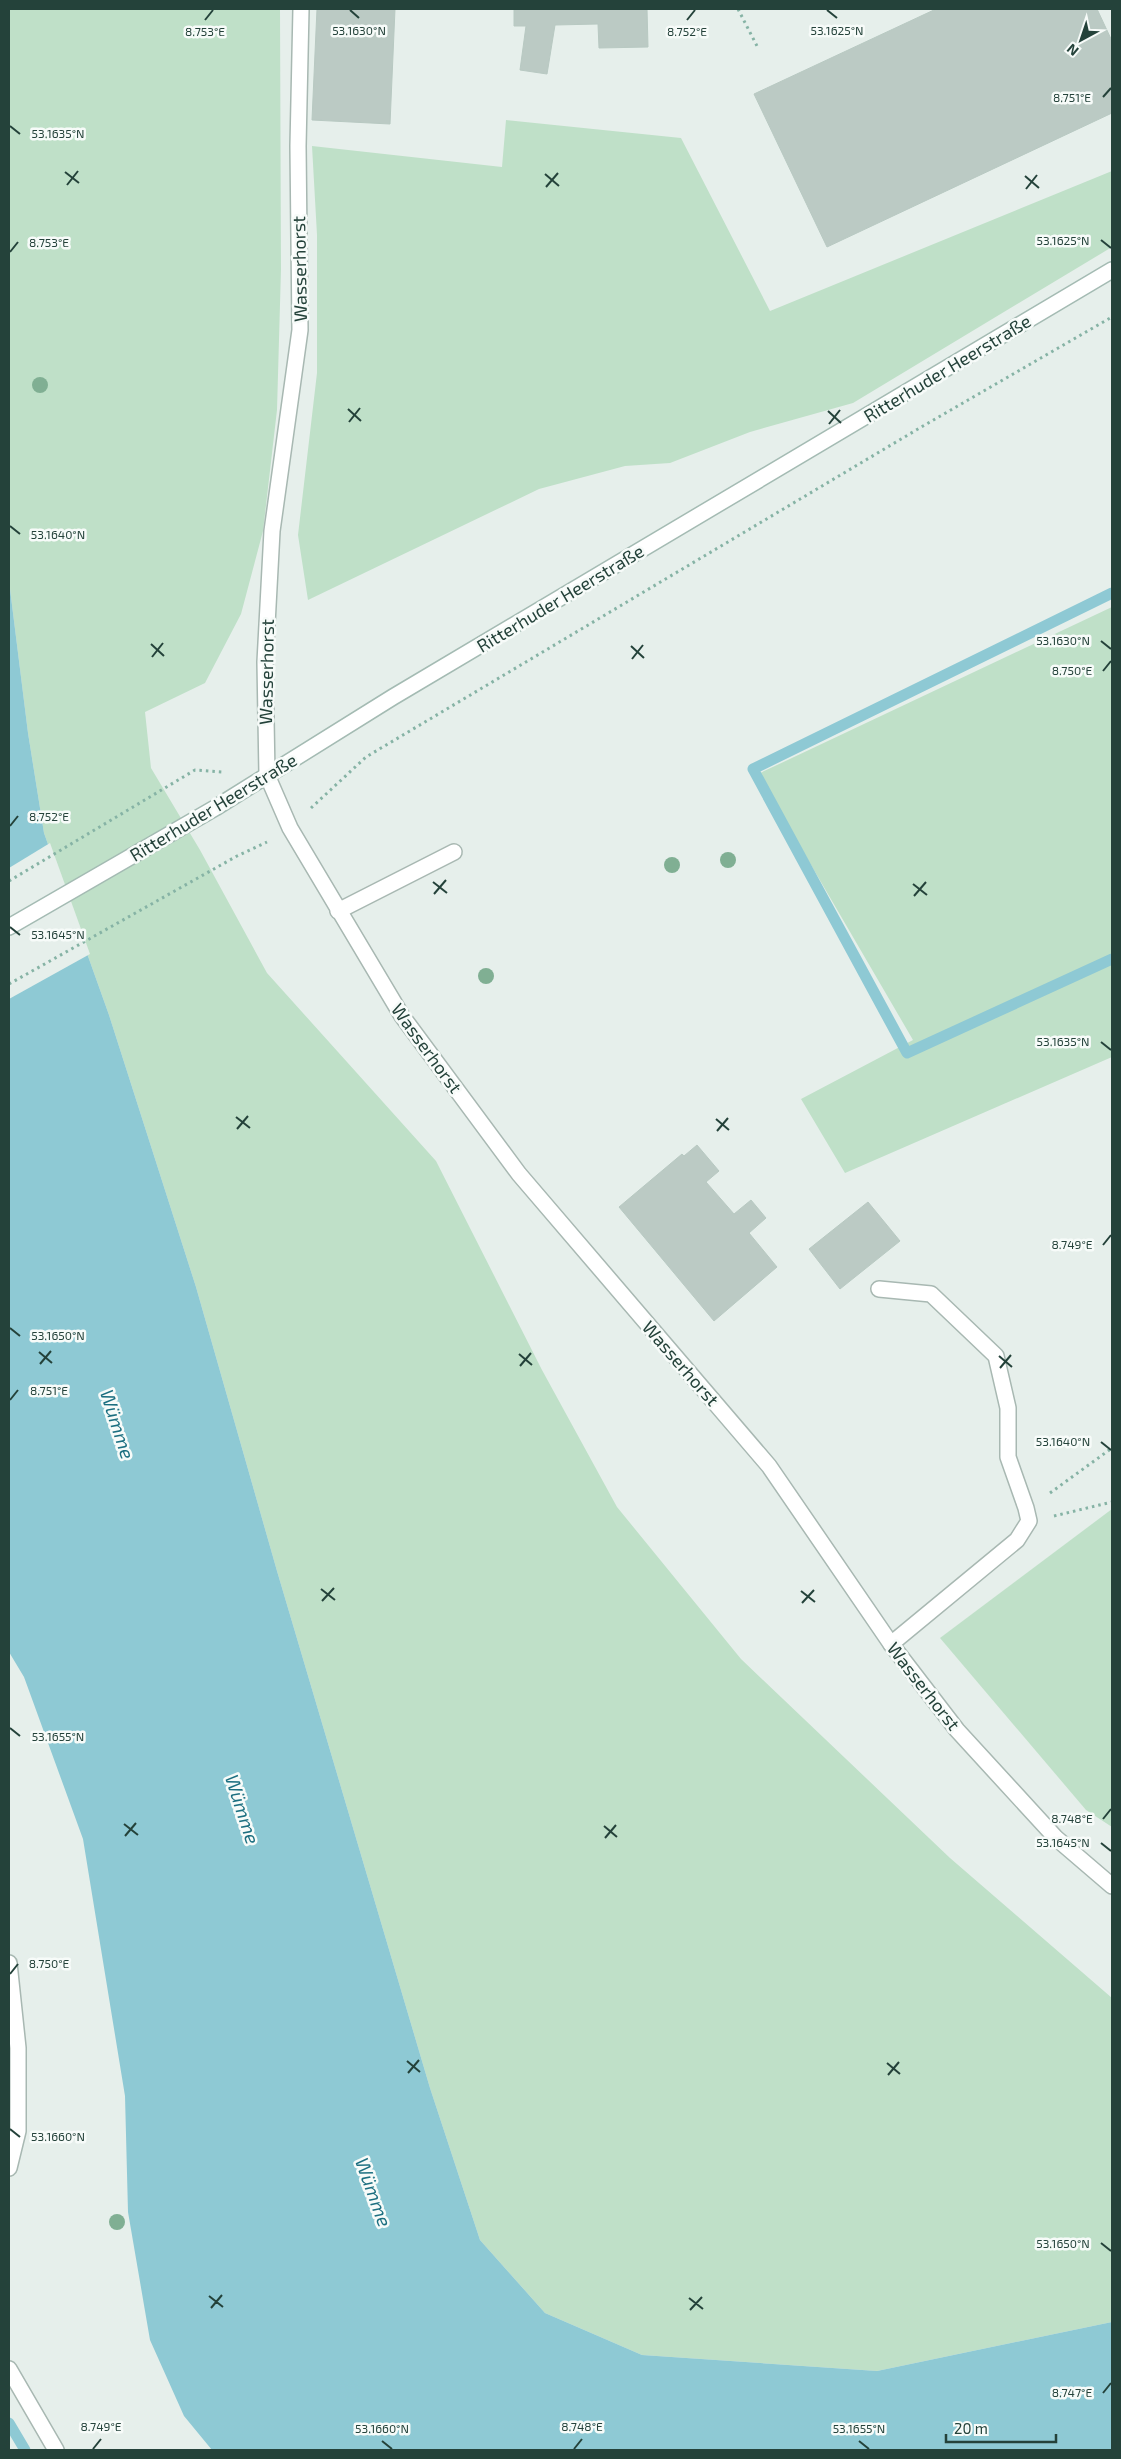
<svg xmlns="http://www.w3.org/2000/svg" width="1121" height="2459" font-family="'Exo 2',sans-serif">
	<rect width="100%" height="100%" fill="#e6efeb"/>
	<!-- green -->
	<g fill="#bfe0c8">
		<polygon points="9,9 280,9 281,269 277,410 263,531 241,614 205,683 145,712 151,768 200,850 267,973 436,1161 542,1370 617,1507 741,1659 950,1858 1112,1998 1112,2322 877,2371 642,2355 545,2313 480,2240 430,2088 277,1571 196,1287 109,1015 44,833 28,733 9,581"/>
		<polygon points="506,120 681,138 770,311 1112,171 1112,247 853,403 750,432 670,463 625,466 539,489 308,600 298,535 317,373 317,235 312,146 502,167"/>
		<polygon points="1112,607 1112,1057 845,1173 801,1099 913,1040 758,774"/>
		<polygon points="1112,1509 1112,1827 1086,1810 940,1638"/>
	</g>
	<!-- water -->
	<polygon fill="#8ec9d4" points="9,581 28,733 44,833 109,1015 196,1287 277,1571 430,2088 480,2240 545,2313 642,2355 877,2371 1112,2322 1112,2450 212,2450 184,2416 150,2340 128,2212 125,2096 83,1839 24,1677 9,1652"/>
	<!-- pier -->
	<polygon fill="#e6efeb" points="50,843 90,954 9,999 9,868"/>
	<g fill="none" stroke-linecap="round" stroke-linejoin="round">
		<!-- stream -->
		<g stroke="#8ec9d4" stroke-width="11">
			<polyline points="1112,593 753,769 907,1053 1112,959"/>
			<polyline points="9,2423 25,2450"/>
		</g>
	</g>
	<!-- building -->
	<g fill="#bbcac4" stroke="#b8c9c2">
		<polygon points="317,9 395,9 390,124 312,120"/>
		<polygon points="514,9 647,9 648,47 599,48 598,24 555,25 547,74 520,70 526,26 514,26"/>
		<polygon points="936,9 1097,9 1112,41 1112,113 827,247 754,94"/>
		<polygon points="697,1145 719,1171 706,1182 734,1214 751,1200 766,1218 749,1233 777,1267 714,1321 619,1207 682,1154 684,1156"/>
		<polygon points="868,1202 900,1241 840,1289 809,1249"/>
	</g>
	<g fill="none" stroke-linecap="round" stroke-linejoin="round">
		<!-- lane casing -->
		<g stroke="#a8b8b2" stroke-width="18">
			<g id="lane">
				<polyline points="338,911 454,852"/>
				<polyline points="879,1289 931,1294 996,1356 1008,1408 1008,1457 1026,1508 1029,1521 1017,1540 891,1644"/>
			</g>
		</g>
		<!-- street casing -->
		<g stroke="#a8b8b2" stroke-width="18">
			<g id="street">
				<polyline points="301,9 298,146 300,330 272,531 265,662 267,775 290,828 402,1016 519,1174 769,1466 891,1644 957,1730 1056,1838 1112,1886"/>
				<polyline points="9,1963 18,2048 18,2131 9,2168"/>
				<polyline points="9,2369 56,2450"/>
			</g>
		</g>
		<!-- secondary casing -->
		<g stroke="#a4bbb3" stroke-width="18">
			<polyline id="secondary" points="9,927 215,808 393,697 1112,270"/>
		</g>
		<!-- path -->
		<g stroke="#86b3a5" stroke-width="3" stroke-dasharray="2.5 4" stroke-linecap="butt">
			<polyline points="738,9 758,48"/>
			<polyline points="311,808 366,757 923,426 1112,317"/>
			<polyline points="9,881 195,770 222,772"/>
			<polyline points="9,984 237,856 267,842"/>
			<polyline points="1050,1493 1112,1448"/>
			<polyline points="1054,1516 1112,1502"/>
		</g>
		<!-- lane -->
		<use href="#lane" stroke="#fff" stroke-width="15"/>
		<!-- street -->
		<use href="#street" stroke="#fff" stroke-width="15"/>
		<!-- secondary -->
		<use href="#secondary" stroke="#fff" stroke-width="15"/>
	</g>
	<!-- trees -->
	<g fill="#80af93">
		<circle cx="40" cy="385" r="8"/>
		<circle cx="728" cy="860" r="8"/>
		<circle cx="672" cy="865" r="8"/>
		<circle cx="486" cy="976" r="8"/>
		<circle cx="117" cy="2222" r="8"/>
	</g>
	<!-- ticks -->
	<path fill="none" stroke="#24423a" stroke-width="2" d="M350 10 359 18M827 10 837 18M205 20 213 10M687 20 695 10M1103 97 1111 88M10 126 20 134M65 172 79 183M545 174 559 186M1025 176 1039 188M67 185 78 171M546 187 558 173M1026 189 1037 175M1101 240 1111 248M10 252 18 242M348 409 361 421M828 411 841 423M349 422 360 408M829 424 840 410M10 526 20 534M1101 641 1111 649M151 644 164 656M631 646 644 658M152 657 163 643M632 659 643 645M1103 671 1111 661M10 826 18 816M433 882 447 893M913 884 927 895M434 894 446 880M914 896 926 882M10 927 20 935M1101 1042 1111 1050M236 1117 250 1128M716 1119 729 1130M237 1129 248 1116M717 1131 728 1118M1103 1245 1111 1235M10 1328 20 1336M39 1352 52 1363M519 1354 532 1365M999 1356 1012 1367M40 1364 51 1351M520 1366 531 1353M1000 1368 1011 1355M10 1400 18 1390M1101 1442 1111 1450M321 1589 335 1600M801 1591 815 1602M322 1601 334 1588M802 1603 814 1590M10 1728 20 1736M1103 1819 1111 1809M124 1824 138 1835M604 1826 617 1837M125 1836 136 1823M605 1838 616 1825M1101 1843 1111 1851M10 1974 18 1964M407 2061 420 2072M887 2063 900 2074M408 2073 419 2060M888 2075 899 2062M10 2129 20 2137M1101 2243 1111 2251M209 2296 223 2307M689 2298 703 2309M211 2308 222 2295M690 2310 702 2297M1103 2393 1111 2383M382 2441 392 2449M859 2441 869 2449M93 2449 101 2439M574 2449 582 2439"/>
	<g text-anchor="middle" dominant-baseline="central" stroke-width="5" stroke-linejoin="round" paint-order="stroke">
		<!-- street labels -->
		<g font-size="18" fill="#24423a" stroke="#f7fbf9">
			<text transform="translate(299 269) rotate(-91)">Wasserhorst</text>
			<text transform="translate(947 368) rotate(-31)">Ritterhuder Heerstraße</text>
			<text transform="translate(560 598) rotate(-31)">Ritterhuder Heerstraße</text>
			<text transform="translate(266 672) rotate(-89)">Wasserhorst</text>
			<text transform="translate(213 807) rotate(-31)">Ritterhuder Heerstraße</text>
			<text transform="translate(427 1048) rotate(54)">Wasserhorst</text>
			<text transform="translate(681 1363) rotate(49)">Wasserhorst</text>
			<text transform="translate(924 1686) rotate(52)">Wasserhorst</text>
		</g>
		<!-- water labels -->
		<g font-size="19" font-style="italic" fill="#1c6f80" stroke="#f7fbf9">
			<text transform="translate(118 1424) rotate(72)">Wümme</text>
			<text transform="translate(243 1809) rotate(72)">Wümme</text>
			<text transform="translate(374 2192) rotate(70)">Wümme</text>
		</g>
	</g>
	<g font-size="12" text-anchor="middle" fill="#24423a" stroke="#f7fbf9" stroke-width="5" stroke-linejoin="round" paint-order="stroke">
		<text x="837" y="35">53.1625°N</text>
		<text x="359" y="35">53.1630°N</text>
		<text x="205" y="36">8.753°E</text>
		<text x="687" y="36">8.752°E</text>
		<text x="1072" y="102">8.751°E</text>
		<text x="58" y="138">53.1635°N</text>
		<text x="1063" y="245">53.1625°N</text>
		<text x="49" y="247">8.753°E</text>
		<text x="58" y="539">53.1640°N</text>
		<text x="1063" y="645">53.1630°N</text>
		<text x="1072" y="675">8.750°E</text>
		<text x="49" y="821">8.752°E</text>
		<text x="58" y="939">53.1645°N</text>
		<text x="1063" y="1046">53.1635°N</text>
		<text x="1072" y="1249">8.749°E</text>
		<text x="58" y="1340">53.1650°N</text>
		<text x="49" y="1395">8.751°E</text>
		<text x="1063" y="1446">53.1640°N</text>
		<text x="58" y="1741">53.1655°N</text>
		<text x="1072" y="1823">8.748°E</text>
		<text x="1063" y="1847">53.1645°N</text>
		<text x="49" y="1968">8.750°E</text>
		<text x="58" y="2141">53.1660°N</text>
		<text x="1063" y="2248">53.1650°N</text>
		<text x="1072" y="2397">8.747°E</text>
		<text x="101" y="2431">8.749°E</text>
		<text x="582" y="2431">8.748°E</text>
		<text x="382" y="2433">53.1660°N</text>
		<text x="859" y="2433">53.1655°N</text>
	</g>
	<!-- border -->
	<rect width="1121" height="2459" fill="none" stroke="#24423a" stroke-width="20"/>
	<!-- north arrow -->
	<g transform="translate(1081 40) rotate(220)" stroke="#f7fbf9" stroke-width="4" paint-order="stroke">
	<path d="M0-4L9 19L0 12L-9 19Z" fill="#24423a"/>
	<text y="-8" font-size="14" font-weight="bold" text-anchor="middle" fill="#24423a">N</text>
	</g>
	<!-- scale -->
	<path d="M946 2434v8h110v-8" fill="none" stroke="#24423a" stroke-width="2.5"/>
	<text x="954" y="2434" font-size="15" fill="#24423a" stroke="#f7fbf9" stroke-width="4" paint-order="stroke">20 m</text>
</svg>
